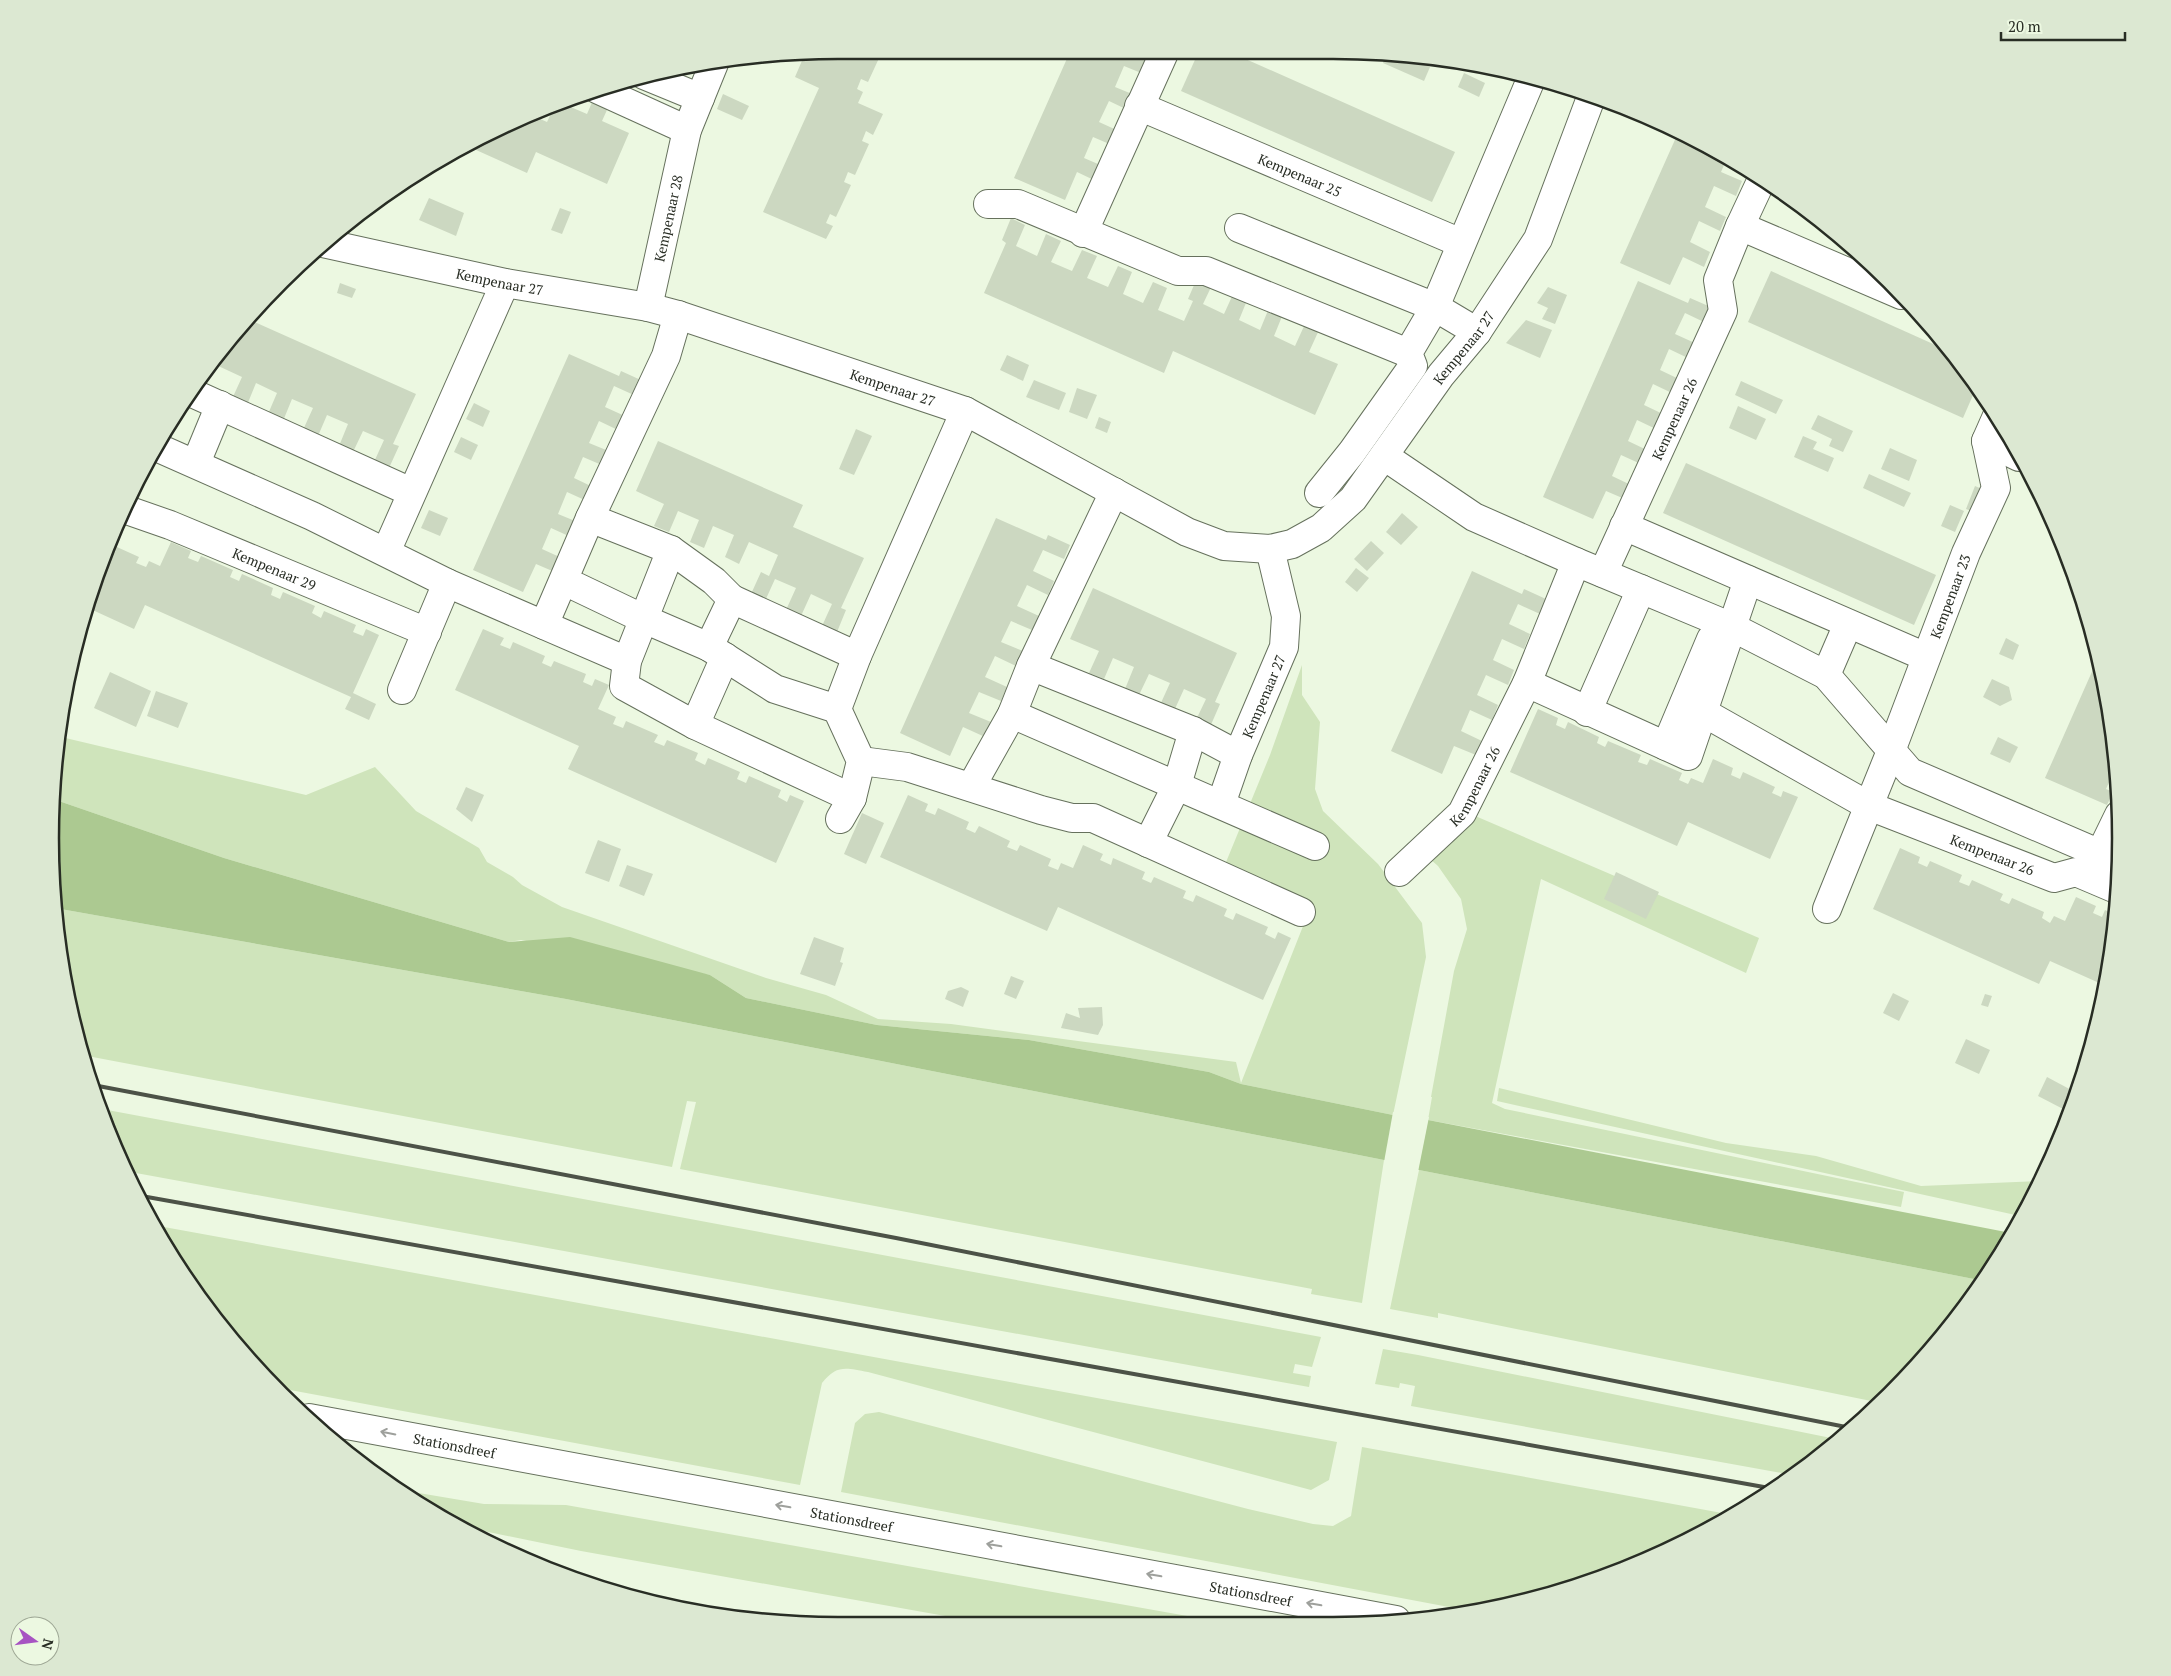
<svg xmlns="http://www.w3.org/2000/svg" width="2171" height="1676" font-family="'PT Serif',serif">
	<rect width="100%" height="100%" fill="#ecf8e1"/>
	<!-- green -->
	<g fill="#cfe4bb">
		<polygon points="1302,665 1302,695 1320,722 1315,789 1323,811 1378,864 1422,923 1426,957 1393,1115 1241,1084 1209,1072 1029,1040 877,1025 746,998 710,975 521,940 509,942 224,858 53,799 57,736 306,795 375,767 416,811 479,848 487,862 513,877 522,885 562,907 766,978 826,995 878,1019 951,1024 1236,1062 1241,1083 1309,911 1224,867 1270,755"/>
		<polygon points="1452,806 1759,938 1746,973 1541,879 1492,1103 1505,1109 1904,1192 1901,1207 1428,1120 1432,1097 1431,1097 1454,971 1467,929 1461,899 1438,866 1430,859"/>
		<polygon points="55,908 566,999 1384,1160 1362,1303 1311,1294 1312,1289 680,1169 696,1102 687,1101 672,1167 82,1055 77,1042 57,941"/>
		<polygon points="1499,1088 1726,1143 1816,1156 1921,1186 2039,1181 2020,1216 1497,1101"/>
		<polygon points="102,1109 1321,1337 1312,1367 1295,1364 1293,1373 1311,1376 1309,1387 125,1171"/>
		<polygon points="1419,1170 1984,1281 1890,1395 1881,1403 1438,1313 1438,1318 1390,1309"/>
		<path d="M153 1225 1299 1435 1337 1442 1329 1480 1311 1490 868 1372C846 1368 837 1364 822 1383L800 1485 274 1387 183 1276Z"/>
		<polygon points="1383,1349 1418,1355 1836,1439 1793,1475 1411,1406 1415,1386 1400,1383 1399,1388 1375,1384"/>
		<polygon points="879,1412 1248,1509 1313,1524 1333,1526 1351,1516 1362,1447 1733,1515 1682,1545 1587,1584 1470,1611 841,1492 855,1423 865,1414"/>
		<polygon points="395,1489 484,1504 566,1505 1221,1622 990,1624 581,1551 464,1527"/>
	</g>
	<!-- water -->
	<polygon fill="#acc991" points="53,799 224,858 509,942 570,937 710,975 746,998 877,1025 1029,1040 1209,1072 1241,1084 1393,1115 1428,1120 2011,1233 1984,1281 1419,1170 1384,1160 566,999 55,908 50,838"/>
	<!-- pier -->
	<polygon fill="#ecf8e1" points="1393,1112 1429,1117 1418,1172 1384,1162"/>
	<!-- building -->
	<g fill="#ccd8c1">
		<polygon points="1387,52 1401,54 1430,67 1424,81 1383,63"/>
		<polygon points="1198,53 1232,53 1455,152 1432,202 1181,91"/>
		<polygon points="1069,54 1136,54 1153,61 1146,75 1124,66 1115,87 1137,96 1130,111 1109,101 1099,122 1121,132 1114,146 1093,137 1084,158 1105,167 1098,182 1077,172 1065,200 1014,178"/>
		<polygon points="804,56 880,56 868,82 861,79 857,89 863,92 858,103 883,114 873,135 866,131 862,141 869,144 855,175 848,172 844,182 851,185 836,217 830,214 826,223 833,226 826,239 763,212 819,88 795,77"/>
		<polygon points="1469,63 1486,65 1492,67 1489,74 1468,65"/>
		<polygon points="1464,73 1485,83 1479,97 1458,87"/>
		<polygon points="596,93 612,99 602,121 629,133 607,184 536,152 527,173 465,145 529,114 547,122 556,103 568,99 566,105 587,114"/>
		<polygon points="723,94 749,106 742,120 717,109"/>
		<polygon points="1678,133 1728,156 1721,172 1742,181 1736,196 1714,186 1705,207 1726,217 1720,231 1699,221 1690,242 1710,252 1704,267 1683,257 1670,285 1620,263"/>
		<polygon points="450,152 446,162 439,159 444,156"/>
		<polygon points="429,198 464,213 456,236 419,220"/>
		<polygon points="560,208 571,212 562,234 551,230"/>
		<polygon points="1011,218 1025,225 1016,246 1037,256 1046,234 1061,241 1051,262 1072,271 1082,250 1097,256 1087,278 1108,287 1118,266 1132,272 1123,294 1143,303 1153,282 1167,288 1158,310 1184,321 1193,301 1188,299 1198,276 1213,283 1203,304 1224,314 1234,292 1248,298 1239,320 1260,330 1269,308 1283,314 1274,336 1295,346 1305,324 1319,330 1309,352 1338,364 1315,415 1173,351 1164,373 984,293 1006,243 1002,240"/>
		<polygon points="1771,271 1951,352 1977,386 1963,418 1748,322"/>
		<polygon points="1638,281 1688,303 1690,298 1713,308 1706,323 1685,313 1675,334 1697,344 1690,359 1669,349 1660,370 1681,380 1674,394 1653,384 1644,405 1665,415 1658,430 1637,420 1628,441 1649,451 1643,465 1621,455 1612,476 1633,486 1627,500 1606,491 1593,519 1543,497"/>
		<polygon points="340,283 356,289 352,298 337,293"/>
		<polygon points="1548,287 1567,295 1555,324 1542,319 1548,308 1537,303"/>
		<polygon points="248,319 416,394 393,444 399,446 389,468 374,462 384,440 363,431 353,452 339,446 348,424 327,415 318,436 303,430 313,408 292,399 283,421 268,414 277,393 256,383 247,405 232,399 242,377 214,364 220,350"/>
		<polygon points="1526,320 1552,330 1540,358 1506,343"/>
		<polygon points="569,354 619,376 621,371 643,381 636,396 614,386 605,407 627,417 620,431 599,421 589,443 611,452 604,466 583,457 574,478 595,488 589,502 567,492 558,514 580,523 573,538 551,528 542,549 564,559 557,573 536,564 523,592 473,570"/>
		<polygon points="1007,355 1029,365 1023,381 1000,370"/>
		<polygon points="1034,380 1066,393 1059,410 1026,397"/>
		<polygon points="1741,381 1783,400 1776,414 1735,395"/>
		<polygon points="1077,388 1097,395 1087,419 1069,412"/>
		<polygon points="474,403 490,411 483,427 466,419"/>
		<polygon points="1738,406 1766,419 1756,440 1729,428"/>
		<polygon points="1818,415 1853,431 1843,452 1829,446 1832,439 1811,429"/>
		<polygon points="1099,417 1111,422 1107,433 1095,428"/>
		<polygon points="856,429 872,436 854,475 839,469"/>
		<polygon points="1803,436 1817,442 1813,449 1834,458 1828,472 1794,457"/>
		<polygon points="461,437 478,445 471,460 454,452"/>
		<polygon points="658,441 803,505 793,527 864,558 841,608 846,610 837,632 822,626 832,604 811,594 801,616 786,610 796,588 775,579 765,601 751,594 761,572 769,576 778,555 749,542 739,564 725,557 734,535 713,526 704,548 690,542 699,520 678,511 669,532 654,526 664,504 636,491"/>
		<polygon points="1890,448 1917,460 1909,481 1881,469"/>
		<polygon points="1686,463 1936,575 1914,625 1663,513"/>
		<polygon points="1869,474 1911,493 1904,507 1863,488"/>
		<polygon points="1975,486 1991,493 1982,515 1966,509"/>
		<polygon points="1950,505 1964,511 1955,532 1941,526"/>
		<polygon points="429,510 448,518 440,536 421,528"/>
		<polygon points="1402,513 1418,527 1401,545 1386,532"/>
		<polygon points="996,518 1046,540 1048,535 1070,545 1064,559 1043,550 1033,571 1054,581 1048,595 1027,585 1017,606 1039,616 1032,630 1011,621 1001,642 1023,651 1016,666 995,656 985,677 1007,687 1001,701 979,692 969,713 991,722 985,737 963,727 950,756 900,733"/>
		<polygon points="1371,541 1384,553 1367,571 1354,559"/>
		<polygon points="171,542 191,551 188,558 198,562 201,556 233,570 230,577 239,581 242,574 273,588 271,595 280,599 283,592 315,606 312,613 321,618 324,611 356,625 353,632 363,636 366,629 379,635 353,693 376,704 369,720 345,709 351,697 145,605 134,629 86,607 108,543 139,557 136,563 146,567 149,561 160,566"/>
		<polygon points="1356,568 1369,578 1357,592 1345,582"/>
		<polygon points="1472,571 1522,594 1524,589 1546,599 1540,614 1518,604 1509,624 1530,634 1524,649 1502,639 1493,660 1514,670 1508,685 1486,675 1477,695 1498,705 1492,720 1470,710 1461,731 1482,741 1476,755 1454,746 1442,774 1391,751"/>
		<polygon points="1093,588 1237,653 1215,702 1220,704 1210,727 1196,720 1206,699 1184,689 1174,711 1160,705 1170,683 1149,674 1139,695 1125,689 1134,667 1113,658 1104,679 1089,673 1099,651 1070,639"/>
		<polygon points="483,629 504,638 500,645 510,649 513,642 545,656 542,663 551,667 554,661 586,674 583,682 592,686 595,679 609,685 598,709 616,717 613,724 623,728 626,721 658,735 654,742 664,746 667,740 698,753 695,760 705,765 708,758 740,772 737,779 746,783 749,776 781,790 778,797 787,802 790,795 804,801 776,863 568,769 579,746 455,690"/>
		<polygon points="2006,638 2019,645 2013,660 1999,654"/>
		<polygon points="2098,658 2106,685 2115,782 2110,780 2106,789 2113,792 2107,805 2045,778"/>
		<polygon points="110,672 151,691 136,727 94,708"/>
		<polygon points="1992,679 2009,687 2012,700 2000,706 1983,697"/>
		<polygon points="156,691 188,703 178,728 147,716"/>
		<polygon points="1538,709 1558,718 1556,725 1565,729 1568,722 1599,737 1597,743 1605,747 1608,741 1641,755 1638,762 1647,765 1650,759 1682,773 1679,780 1688,784 1691,778 1703,783 1713,759 1733,768 1731,775 1740,779 1743,772 1775,787 1772,793 1781,797 1783,791 1798,797 1770,859 1688,822 1677,846 1510,772"/>
		<polygon points="1998,737 2018,747 2010,763 1990,754"/>
		<polygon points="466,787 484,795 472,822 456,809"/>
		<polygon points="908,795 928,804 925,811 935,815 938,808 969,822 966,829 975,833 979,826 1010,841 1007,847 1017,851 1020,845 1051,859 1048,866 1058,870 1061,863 1073,868 1083,845 1103,854 1100,860 1111,865 1113,858 1145,872 1142,879 1151,883 1154,877 1186,891 1183,898 1193,902 1196,895 1227,909 1224,916 1233,920 1236,913 1268,927 1265,934 1275,939 1278,932 1291,938 1263,1000 1058,907 1047,931 880,857"/>
		<polygon points="862,813 884,823 866,864 844,854"/>
		<polygon points="598,840 621,849 609,882 585,873"/>
		<polygon points="1900,848 1920,857 1918,863 1927,867 1930,861 1962,875 1959,882 1969,886 1972,880 2003,894 2000,900 2009,904 2012,898 2044,912 2042,918 2050,923 2054,916 2065,921 2076,897 2096,906 2093,913 2102,917 2105,910 2113,914 2106,986 2050,961 2039,984 1873,909"/>
		<polygon points="627,865 653,874 644,896 619,886"/>
		<polygon points="1616,872 1659,892 1646,919 1604,899"/>
		<polygon points="814,937 844,948 840,962 843,963 835,986 800,974"/>
		<polygon points="1011,976 1024,981 1016,999 1004,994"/>
		<polygon points="961,987 969,991 963,1007 945,999 948,991"/>
		<polygon points="1893,993 1909,1001 1899,1021 1883,1013"/>
		<polygon points="1985,994 1992,996 1988,1007 1981,1005"/>
		<polygon points="1102,1007 1103,1025 1098,1035 1061,1028 1066,1013 1080,1018 1078,1008"/>
		<polygon points="1966,1039 1990,1050 1979,1074 1955,1063"/>
		<polygon points="2047,1077 2075,1092 2067,1111 2038,1096"/>
	</g>
	<g fill="none" stroke-linecap="round" stroke-linejoin="round">
		<!-- street casing -->
		<g stroke="#66715d" stroke-width="30">
			<g id="street">
				<polyline points="644,75 700,98"/>
				<polyline points="597,89 687,130"/>
				<path id="s1" d="M1139 106 1461 243"/>
				<polyline points="988,204 1018,204 1178,271 1206,271 1408,353"/>
				<polyline points="1740,226 1901,295"/>
				<polyline points="1239,228 1435,307 1477,332"/>
				<polyline points="1083,233 1164,53"/>
				<path id="s2" d="M648 307 687 130 715 61"/>
				<polyline points="190,392 411,492"/>
				<polyline points="1986,441 2019,457"/>
				<polyline points="154,446 312,516 447,583 402,690"/>
				<polyline points="1384,456 1474,517 1576,562 1732,627 1826,675 1910,772 2119,862"/>
				<polyline points="196,463 220,405"/>
				<polyline points="1319,493 1352,452 1413,366 1408,353 1435,307 1532,77"/>
				<path id="s3" d="M124 509 170 525 427 632"/>
				<polyline points="590,518 671,550 714,581 732,599 709,647"/>
				<polyline points="1624,526 1926,657"/>
				<polyline points="671,550 627,661 624,686 695,725 852,798"/>
				<polyline points="386,552 505,283"/>
				<path id="s4" d="M1603 573 1723 311 1718 280 1740 226 1762 179"/>
				<polyline points="447,583 627,661"/>
				<polyline points="577,587 644,619 709,647 775,689 837,709 861,761 852,798 840,819"/>
				<polyline points="732,599 857,656"/>
				<polyline points="544,625 590,518 666,356 678,315"/>
				<polyline points="1031,666 1193,731 1238,755"/>
				<polyline points="1826,675 1848,624"/>
				<polyline points="1527,683 1688,756 1748,580"/>
				<path id="s5" d="M1685 702 1869 806 2054 878 2076 872 2116 889"/>
				<polyline points="837,709 857,656 965,411"/>
				<polyline points="1587,712 1641,589"/>
				<polyline points="1012,714 1315,846"/>
				<polyline points="695,725 725,657"/>
				<polyline points="1666,746 1711,639"/>
				<polyline points="861,761 907,767 1041,810 1072,818 1093,818 1301,912"/>
				<polyline points="971,787 1012,714 1031,666 1114,492"/>
				<path id="s6" d="M1221 804 1238 755 1284 647 1286 616 1270 549"/>
				<polyline points="1148,843 1177,785 1193,731"/>
				<polyline points="2100,854 2119,815"/>
				<path id="s7" d="M1399 872 1462 813 1527 683 1576 562"/>
				<path id="s8" d="M1827 909 1891 751 1966 553 1996 488 1986 441 1997 416"/>
			</g>
		</g>
		<!-- secondary casing -->
		<g stroke="#66715d" stroke-width="30">
			<g id="secondary">
				<path id="s9" d="M323 243 505 283 648 307 678 315 965 411 1187 532 1224 546 1270 549 1292 544 1321 528 1353 499 1441 375 1477 332 1538 239 1592 95"/>
				<path id="s10" d="M309 1418 1396 1620"/>
			</g>
		</g>
		<!-- street -->
		<use href="#street" stroke="#fff" stroke-width="28"/>
		<!-- secondary -->
		<use href="#secondary" stroke="#fff" stroke-width="28"/>
		<!-- rail -->
		<g stroke="#4c5247" stroke-width="4">
			<polyline points="93,1085 896,1238 1851,1428"/>
			<polyline points="136,1195 1775,1489"/>
		</g>
	</g>
	<!-- one-way arrows -->
	<defs><path id="oneway-shaft" d="M-6 0H5M1.5-3L5.5 0L1.5 3" fill="none" stroke-width="1.6" stroke-linecap="round" stroke-linejoin="round" transform="scale(1.25)"/></defs>
	<g stroke="#9ea09c">
		<use href="#oneway-shaft" transform="translate(388 1433) rotate(-169)"/>
		<use href="#oneway-shaft" transform="translate(783 1506) rotate(-170)"/>
		<use href="#oneway-shaft" transform="translate(994 1545) rotate(-170)"/>
		<use href="#oneway-shaft" transform="translate(1154 1575) rotate(-170)"/>
		<use href="#oneway-shaft" transform="translate(1314 1604) rotate(-170)"/>
	</g>
	<g text-anchor="middle" dominant-baseline="central" stroke-width="4.5" stroke-linejoin="round" paint-order="stroke">
		<!-- street labels -->
		<g font-size="14" fill="#282d24" stroke="#ecf8e1">
			<text stroke="none"><textPath href="#s1" startOffset="175">Kempenaar 25</textPath></text>
			<text stroke="none"><textPath href="#s2" startOffset="91">Kempenaar 28</textPath></text>
			<text stroke="none"><textPath href="#s9" startOffset="181">Kempenaar 27</textPath></text>
			<text stroke="none"><textPath href="#s9" startOffset="1290">Kempenaar 27</textPath></text>
			<text stroke="none"><textPath href="#s9" startOffset="589">Kempenaar 27</textPath></text>
			<text stroke="none"><textPath href="#s4" startOffset="170">Kempenaar 26</textPath></text>
			<text stroke="none"><textPath href="#s3" startOffset="162">Kempenaar 29</textPath></text>
			<text stroke="none"><textPath href="#s8" startOffset="336">Kempenaar 23</textPath></text>
			<text stroke="none"><textPath href="#s6" startOffset="116">Kempenaar 27</textPath></text>
			<text stroke="none"><textPath href="#s7" startOffset="116">Kempenaar 26</textPath></text>
			<text stroke="none"><textPath href="#s5" startOffset="344">Kempenaar 26</textPath></text>
			<text stroke="none"><textPath href="#s10" startOffset="148">Stationsdreef</textPath></text>
			<text stroke="none"><textPath href="#s10" startOffset="552">Stationsdreef</textPath></text>
			<text stroke="none"><textPath href="#s10" startOffset="958">Stationsdreef</textPath></text>
		</g>
	</g>
	<!-- crop -->
	<path d="M0 0H2171V1676H0ZM838 59H1333A779 779 0 0 1 2112 838V838A779 779 0 0 1 1333 1617H838A779 779 0 0 1 59 838V838A779 779 0 0 1 838 59Z" fill="#dce8d2" fill-rule="evenodd"/>
	<path fill="none" stroke="#282d24" stroke-width="2.5" d="M838 59H1333A779 779 0 0 1 2112 838V838A779 779 0 0 1 1333 1617H838A779 779 0 0 1 59 838V838A779 779 0 0 1 838 59Z"/>
	<!-- north arrow -->
	<g transform="translate(35 1641) rotate(104)"><circle r="24" fill="#ecf8e1" stroke="#9ea795"/>
	<path d="M0-4L9 19L0 12L-9 19Z" fill="#a753c2"/>
	<text y="-8" font-size="14" font-weight="bold" text-anchor="middle" fill="#282d24">N</text>
	</g>
	<!-- scale -->
	<path d="M2001 32v8h124v-8" fill="none" stroke="#282d24" stroke-width="2.5"/>
	<text x="2008" y="32" font-size="15" fill="#282d24" stroke="#ecf8e1" stroke-width="4" paint-order="stroke">20 m</text>
</svg>
